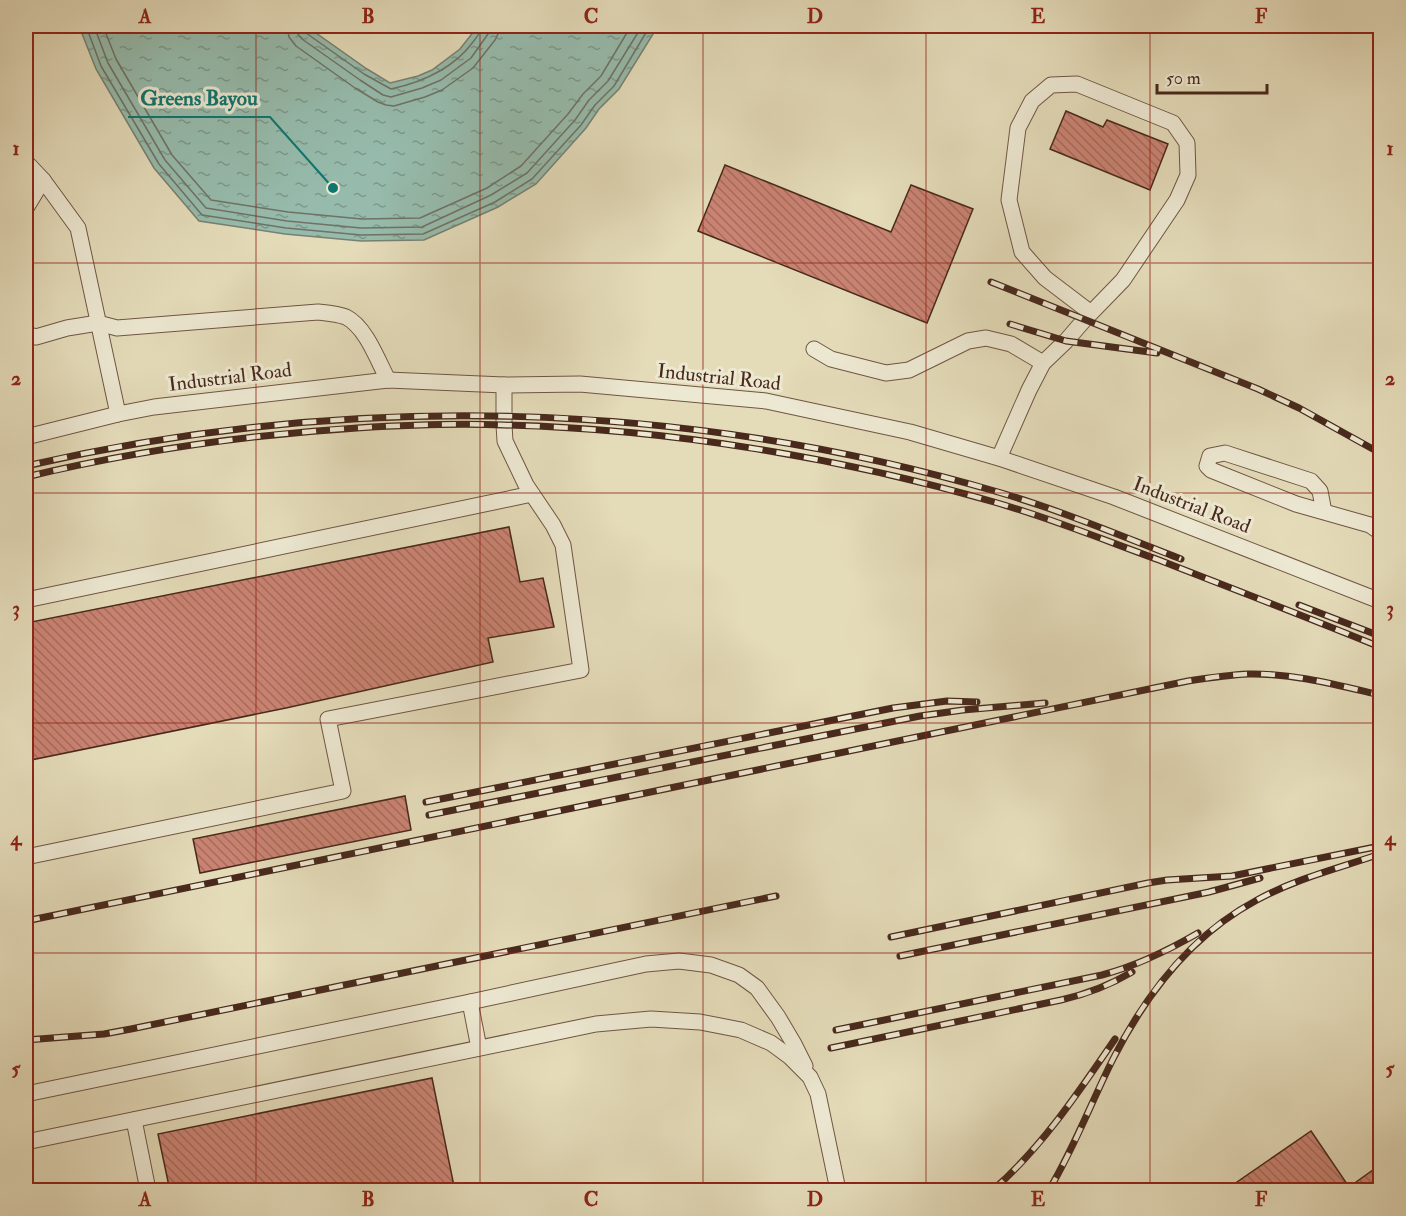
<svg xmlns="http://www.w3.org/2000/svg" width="1406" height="1216" font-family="'IM FELL Double Pica',serif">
	<defs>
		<pattern id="water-ripples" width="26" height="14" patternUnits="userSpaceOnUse" patternTransform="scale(1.5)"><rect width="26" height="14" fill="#96bbac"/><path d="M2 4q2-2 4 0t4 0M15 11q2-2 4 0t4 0" fill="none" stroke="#7c988b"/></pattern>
		<pattern id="building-back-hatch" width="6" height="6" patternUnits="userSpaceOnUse" patternTransform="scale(1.5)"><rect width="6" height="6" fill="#ca8372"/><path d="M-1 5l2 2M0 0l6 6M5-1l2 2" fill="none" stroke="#a66b5d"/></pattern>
	</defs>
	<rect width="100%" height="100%" fill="#e4dbb9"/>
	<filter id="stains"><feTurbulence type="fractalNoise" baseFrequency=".00333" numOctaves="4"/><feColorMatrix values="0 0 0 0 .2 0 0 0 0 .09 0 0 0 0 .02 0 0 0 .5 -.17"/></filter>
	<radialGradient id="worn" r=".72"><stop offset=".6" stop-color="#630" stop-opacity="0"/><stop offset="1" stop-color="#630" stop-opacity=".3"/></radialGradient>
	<!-- water -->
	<polygon fill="url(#water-ripples)" stroke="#778172" stroke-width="1.5" points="79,26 306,26 367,69 390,83 418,76 432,70 460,49 478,26 658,26 619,89 599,109 586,128 536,184 498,207 424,240 361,241 285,234 199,221 154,168 96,69"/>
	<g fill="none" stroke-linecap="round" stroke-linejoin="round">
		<!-- shore -->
		<g stroke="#6f7264" stroke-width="1.5">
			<polyline points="86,26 101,66 159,164 202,215 286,228 361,235 423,234 495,202 532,179 581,125 595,105 614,86 650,26"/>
			<polyline points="94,26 108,63 165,160 206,208 287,221 361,228 422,227 491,195 527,173 575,120 589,100 608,81 642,26"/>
			<polyline points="103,26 116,59 172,155 211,200 288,212 362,219 420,218 487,188 521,166 568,114 583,94 601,76 631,26"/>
			<polyline points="287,26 289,37 296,46 355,88 378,102 386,105 394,106 425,97 442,90 473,68 495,40 498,34 499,26"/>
			<polyline points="296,26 297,33 302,39 360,80 383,95 391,97 422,88 441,80 471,58 488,34 490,26"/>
			<path d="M303 26 304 30 306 33 364 74 391 89C423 82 453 69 473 42 477 37 481 32 482 26"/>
		</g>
	</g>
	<!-- building -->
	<g fill="url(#building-back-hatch)" stroke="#48291c" stroke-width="1.5">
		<polygon points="1066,111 1103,127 1107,120 1168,144 1150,190 1050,149"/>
		<polygon points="725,165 891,232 911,185 973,209 927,323 698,231"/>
		<polygon points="509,527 520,582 543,578 554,627 488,638 493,662 286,708 26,761 26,623"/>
		<polygon points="405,796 411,830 200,873 193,839"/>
		<polygon points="432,1078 455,1191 170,1191 158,1134"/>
		<polygon points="1311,1131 1349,1187 1380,1165 1380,1191 1224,1191"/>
	</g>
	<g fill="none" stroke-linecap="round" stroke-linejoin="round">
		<!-- minor casing -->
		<g stroke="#6f5643" stroke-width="17">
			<g id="minor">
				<polyline points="26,162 43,180 78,228 118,414"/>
				<polyline points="26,208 43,180"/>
				<path d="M26 334 36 337 67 328 98 323 117 328 318 312C327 313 338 314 346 317 366 327 378 361 388 380"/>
				<polyline points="814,349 831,359 886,373 909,370 968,341 986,338 1011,344 1043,363 1029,390 999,458"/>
				<polyline points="1043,363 1066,341 1085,319 1091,313 1123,280 1177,200 1188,175 1187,143 1173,123 1077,84 1051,85 1032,101 1018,128 1009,200 1022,252 1045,278 1091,313"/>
				<polyline points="26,437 118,414 154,407 388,380 504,385 580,384 766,401 910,432 999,458 1114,497 1380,601"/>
				<polyline points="1324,512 1320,491 1311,481 1225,453 1210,456 1207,466 1211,470 1296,504 1370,525 1380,532"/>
				<polyline points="26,600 532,494"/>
				<polyline points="26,857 343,791 328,719 581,670 563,545 553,525 526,485 505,441 504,425 504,385"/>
				<polyline points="470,1002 479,1048"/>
				<polyline points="26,1094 470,1002 646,964 679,961 711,965 739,975 757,988 778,1017 794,1044 805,1066"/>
				<polyline points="134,1120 148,1190"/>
				<polyline points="26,1142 596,1024 651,1019 700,1022 741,1030 771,1043 790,1057 810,1077 818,1094 838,1190"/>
			</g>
		</g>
		<!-- minor -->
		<use href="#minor" stroke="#ede8d2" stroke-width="15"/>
		<!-- rail casing -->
		<g stroke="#48291c" stroke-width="7">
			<g id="rail">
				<polyline points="991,282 1258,389 1299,408 1380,453"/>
				<polyline points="1010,324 1066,341 1157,353"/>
				<path d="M26 466C346 392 681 399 998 492 1060 510 1121 536 1181 559"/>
				<path d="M26 477C135 451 245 435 357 428 406 425 455 423 504 425 667 429 838 457 994 502 1050 518 1104 540 1159 560 1233 589 1307 617 1380 647"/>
				<polyline points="1299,605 1380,636"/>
				<polyline points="426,802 893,708 947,701 977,702"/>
				<polyline points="429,815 920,716 963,710 1045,703"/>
				<path d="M26 921 1188 681C1208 678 1228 675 1248 674 1293 673 1337 685 1380 695"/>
				<polyline points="891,937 1148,883 1167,880 1232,876 1380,846"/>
				<polyline points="900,956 1209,892 1260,878"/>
				<path d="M836 1030 1102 975C1136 966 1167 951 1198 933"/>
				<polyline points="26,1040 104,1034 131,1029 776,896"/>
				<path d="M831 1048 1061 1000C1087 994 1110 985 1132 972"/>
				<path d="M993 1190C1042 1147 1078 1093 1115 1039"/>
				<path d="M1049 1190C1074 1148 1091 1103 1113 1059 1146 994 1191 935 1257 900 1295 879 1339 868 1380 854"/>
			</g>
		</g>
		<!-- rail -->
		<use href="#rail" stroke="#ede8d2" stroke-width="4.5" stroke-dasharray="14" stroke-linecap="butt"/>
	</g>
	<!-- grid -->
	<path fill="none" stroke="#8f2418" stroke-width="1.5" stroke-opacity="0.55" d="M256 26V1190M480 26V1190M703 26V1190M926 26V1190M1150 26V1190M26 263H1380M26 493H1380M26 723H1380M26 953H1380"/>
	<g text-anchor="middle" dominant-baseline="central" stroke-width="6" stroke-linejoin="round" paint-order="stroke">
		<!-- street labels -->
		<g font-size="20" fill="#48291c" stroke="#ede8d2">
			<text transform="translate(230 377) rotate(-7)">Industrial Road</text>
			<text transform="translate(719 377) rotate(6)">Industrial Road</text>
			<text transform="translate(1192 505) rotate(21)">Industrial Road</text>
		</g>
	</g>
	<!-- callouts -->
	<path fill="none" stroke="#0f766e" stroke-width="2" d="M333 188L270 117H128"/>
	<circle fill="#0f766e" stroke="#ede8d2" stroke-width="2" cx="333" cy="188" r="6"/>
	<g font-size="21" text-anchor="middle" font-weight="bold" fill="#0f766e" stroke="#ede8d2" stroke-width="6" stroke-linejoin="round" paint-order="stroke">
		<text x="199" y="105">Greens Bayou</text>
	</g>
	<!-- margin -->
	<rect width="1406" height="1216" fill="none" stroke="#e4dbb9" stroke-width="66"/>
	<!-- scale -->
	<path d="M1157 84v9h110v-9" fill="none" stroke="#48291c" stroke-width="3"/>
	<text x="1166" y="84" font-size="18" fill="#48291c" stroke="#ede8d2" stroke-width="4.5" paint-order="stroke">50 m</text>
	<rect x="33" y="33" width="1340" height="1150" fill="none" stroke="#8f2418" stroke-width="2"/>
	<g font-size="20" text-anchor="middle" font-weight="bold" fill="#8f2418">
		<text x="145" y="23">A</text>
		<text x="368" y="23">B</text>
		<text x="591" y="23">C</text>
		<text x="815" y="23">D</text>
		<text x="1038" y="23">E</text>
		<text x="1261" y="23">F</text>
		<text x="16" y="155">1</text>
		<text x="1390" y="155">1</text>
		<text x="16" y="385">2</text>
		<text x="1390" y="385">2</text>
		<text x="16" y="615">3</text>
		<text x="1390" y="615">3</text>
		<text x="16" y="845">4</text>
		<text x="1390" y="845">4</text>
		<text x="16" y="1075">5</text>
		<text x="1390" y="1075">5</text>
		<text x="145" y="1206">A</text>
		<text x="368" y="1206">B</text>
		<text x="591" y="1206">C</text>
		<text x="815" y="1206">D</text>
		<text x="1038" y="1206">E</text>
		<text x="1261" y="1206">F</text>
	</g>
	<rect width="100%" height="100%" filter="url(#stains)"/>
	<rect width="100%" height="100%" fill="url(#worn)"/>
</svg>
